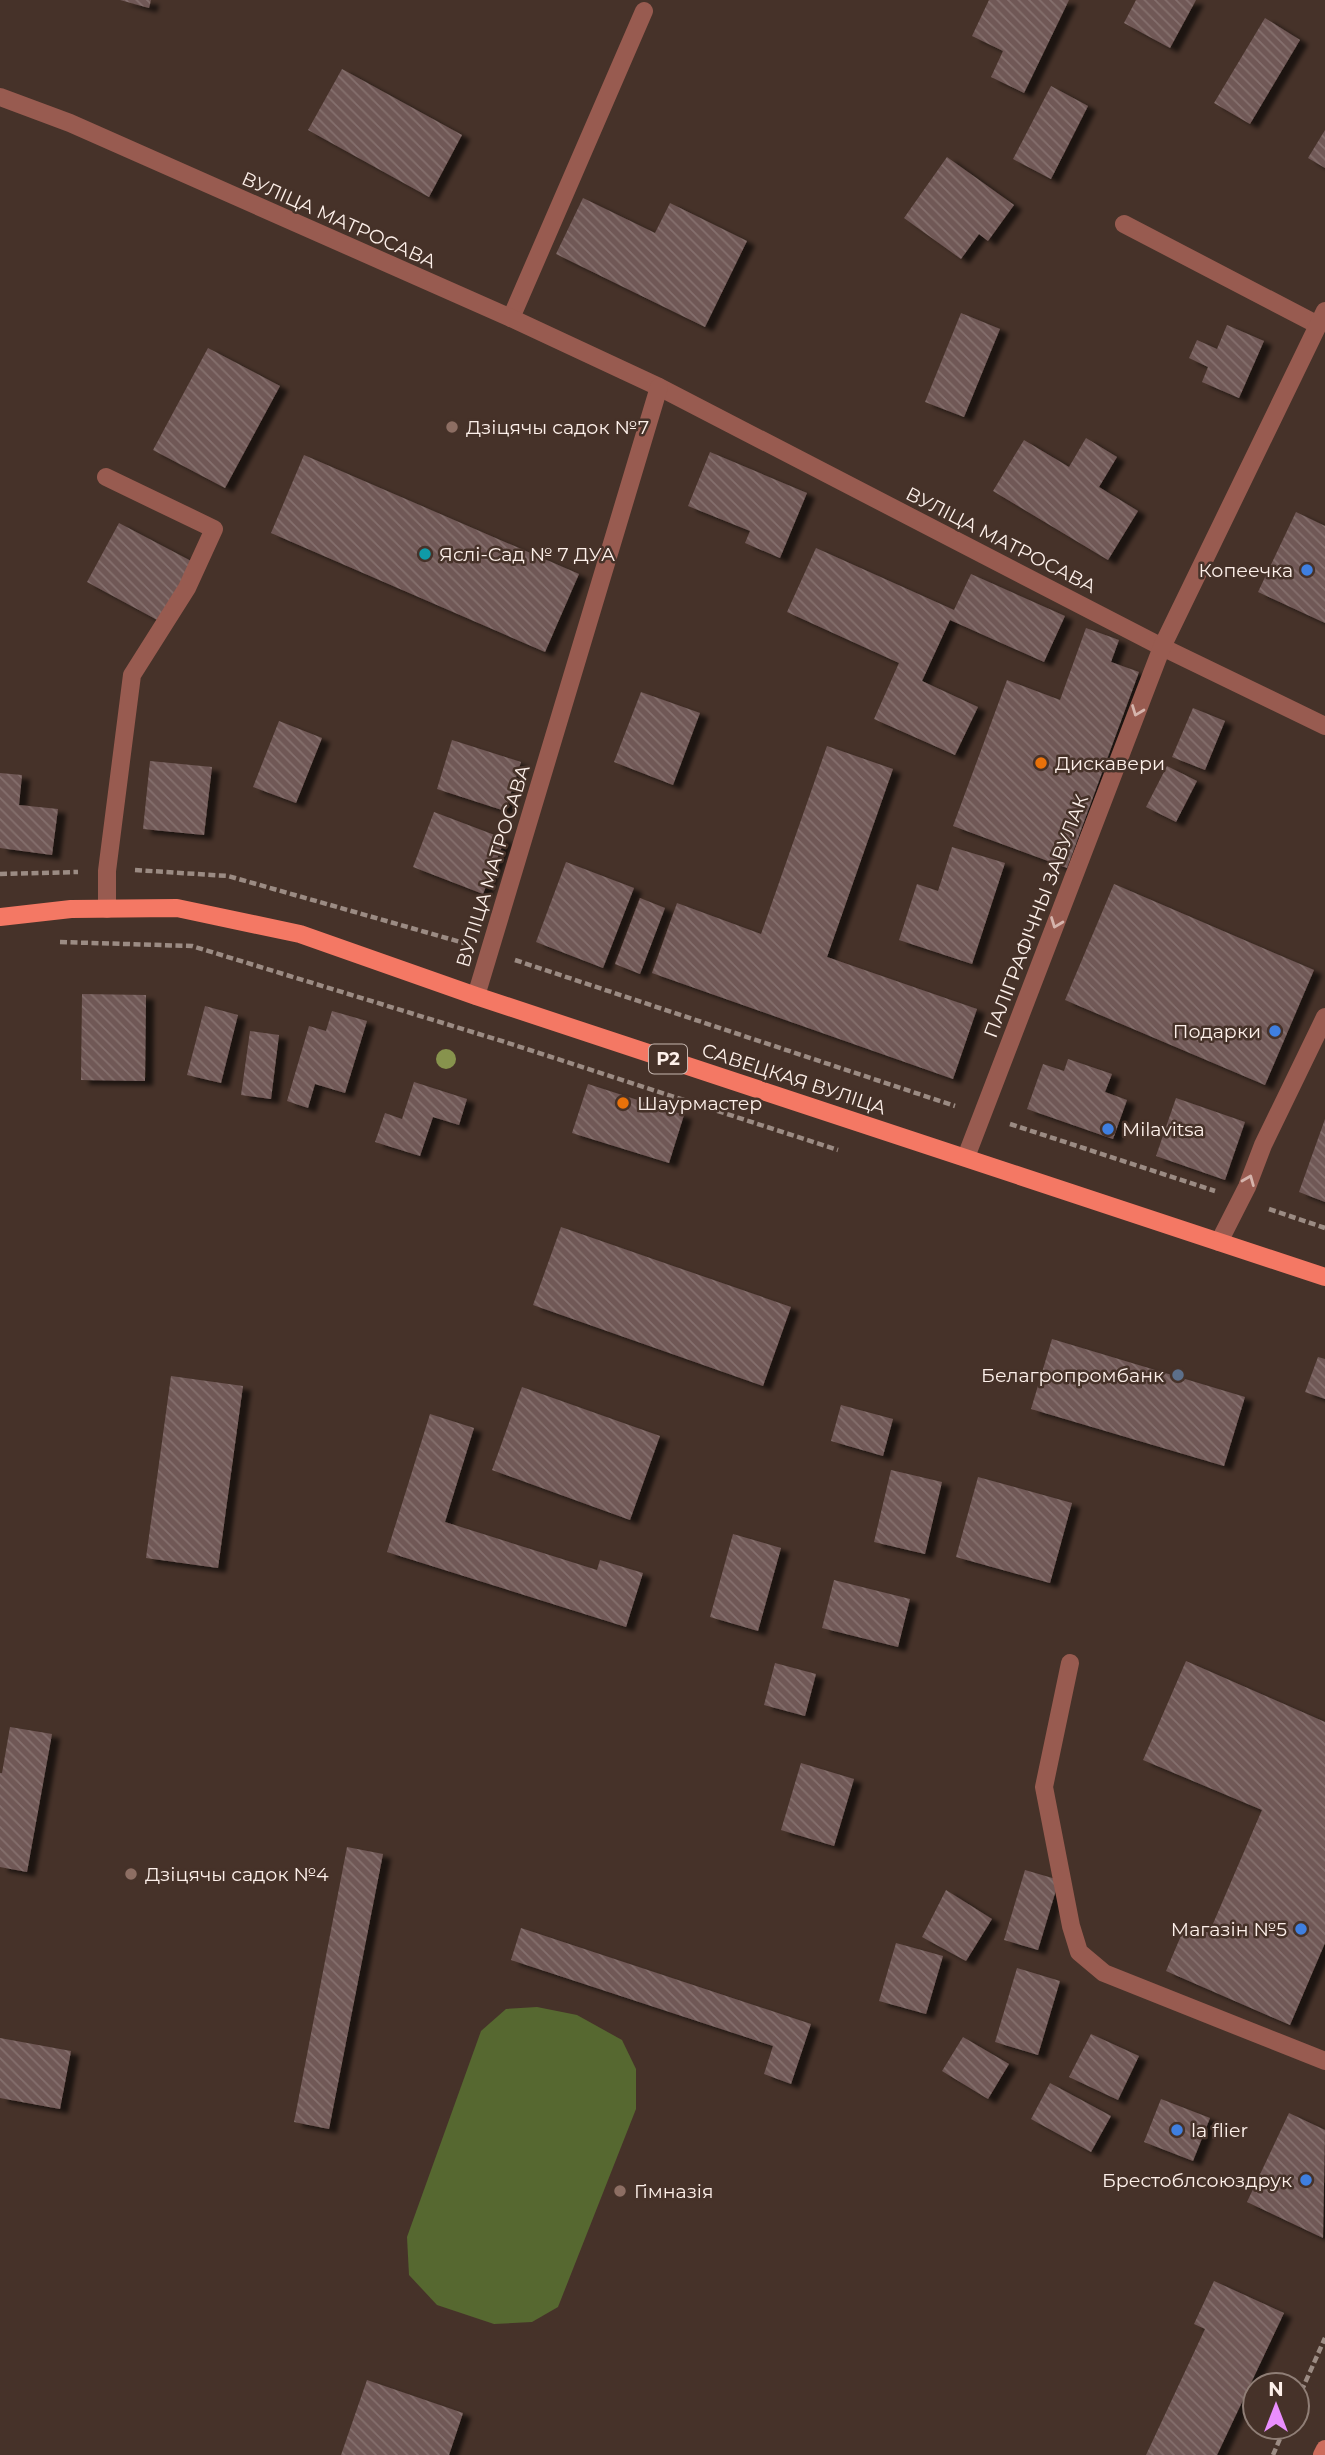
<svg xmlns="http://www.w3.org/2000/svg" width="1325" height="2455" font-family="Montserrat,sans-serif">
	<defs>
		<pattern id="building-back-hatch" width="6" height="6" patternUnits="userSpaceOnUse" patternTransform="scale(1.75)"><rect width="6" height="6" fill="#705856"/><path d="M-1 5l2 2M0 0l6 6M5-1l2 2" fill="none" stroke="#85706e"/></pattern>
		<filter id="shadow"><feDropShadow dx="8" dy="4.5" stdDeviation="2" flood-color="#0009"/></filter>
	</defs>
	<rect width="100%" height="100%" fill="#463229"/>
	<!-- grass -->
	<polygon fill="#566830" points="537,2007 577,2015 622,2040 636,2069 636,2109 558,2307 532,2322 494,2324 437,2305 409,2275 407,2237 481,2031 506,2009"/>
	<!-- building -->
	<g fill="url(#building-back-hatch)" filter="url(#shadow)">
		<polygon points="120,0 151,0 149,8"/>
		<polygon points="989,0 1069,0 1024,93 991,77 1003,51 972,36"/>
		<polygon points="1136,0 1196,0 1170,48 1124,23"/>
		<polygon points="1265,18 1300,40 1250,124 1214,103"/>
		<polygon points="342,69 462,135 429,197 308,130"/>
		<polygon points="1051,86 1088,106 1051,179 1013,159"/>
		<polygon points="1325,130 1325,168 1308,158"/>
		<polygon points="947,157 1014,205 988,241 979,234 961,259 904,218"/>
		<polygon points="583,198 655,233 670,203 747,241 705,327 556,254"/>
		<polygon points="961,313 1000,329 964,417 925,402"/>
		<polygon points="1227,325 1264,341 1239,398 1202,382 1208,367 1189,358 1197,340 1217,349"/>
		<polygon points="208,348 280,386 225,488 153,450"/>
		<polygon points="1086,438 1117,457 1099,487 1138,511 1108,560 993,491 1024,440 1069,467"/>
		<polygon points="710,452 807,493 780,558 745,543 750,531 688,506"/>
		<polygon points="304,455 579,574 545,652 271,533"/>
		<polygon points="1296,512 1325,526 1325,623 1258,592"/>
		<polygon points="119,523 193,562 161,622 87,582"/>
		<polygon points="816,548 954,610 971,574 1065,616 1044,662 950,620 922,681 978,707 955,755 874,719 899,663 787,612"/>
		<polygon points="1086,628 1119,640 1111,662 1139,672 1067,868 953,826 1007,680 1060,700"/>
		<polygon points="641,692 700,713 673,785 614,762"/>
		<polygon points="1193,708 1225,721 1205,770 1172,757"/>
		<polygon points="279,721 322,738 296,803 253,787"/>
		<polygon points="452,740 521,762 505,811 437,789"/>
		<polygon points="827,746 893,769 827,957 977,1009 953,1079 652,973 677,903 761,934"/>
		<polygon points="150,761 212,767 204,835 143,829"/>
		<polygon points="1167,766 1197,781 1176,822 1146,807"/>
		<polygon points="0,773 22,775 19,805 58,809 52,855 0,848"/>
		<polygon points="434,812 505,839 483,894 413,867"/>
		<polygon points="952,847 1005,863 972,964 899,940 917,884 938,891"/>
		<polygon points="566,862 634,888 603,968 536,942"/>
		<polygon points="1114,884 1314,970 1265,1085 1065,1000"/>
		<polygon points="640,898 665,908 640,974 615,964"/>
		<polygon points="82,994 146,995 145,1081 81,1080"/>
		<polygon points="205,1006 238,1015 221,1083 187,1075"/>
		<polygon points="332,1011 367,1021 345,1093 315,1084 308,1108 287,1101 309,1026 326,1031"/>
		<polygon points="250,1031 279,1035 271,1099 241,1095"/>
		<polygon points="1068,1059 1112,1074 1105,1092 1127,1100 1113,1139 1027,1109 1043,1064 1064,1071"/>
		<polygon points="414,1082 467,1099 459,1125 433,1117 420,1156 375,1142 385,1113 402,1119"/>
		<polygon points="588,1084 684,1115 669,1163 572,1133"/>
		<polygon points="1176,1098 1245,1122 1225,1180 1156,1156"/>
		<polygon points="1325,1119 1325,1202 1299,1192"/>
		<polygon points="561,1227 791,1307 763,1386 533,1305"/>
		<polygon points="1052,1339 1245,1397 1224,1466 1031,1409"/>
		<polygon points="1318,1357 1325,1359 1325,1399 1305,1392"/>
		<polygon points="171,1376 243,1386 218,1568 146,1558"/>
		<polygon points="522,1387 660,1436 630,1520 492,1470"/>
		<polygon points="841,1405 893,1419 883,1456 831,1441"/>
		<polygon points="430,1414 474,1428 445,1522 597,1570 600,1560 643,1573 626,1627 387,1552"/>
		<polygon points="891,1470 942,1482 925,1554 874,1542"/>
		<polygon points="978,1477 1072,1503 1050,1583 956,1557"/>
		<polygon points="733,1534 781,1548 758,1631 710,1617"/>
		<polygon points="834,1580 910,1599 898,1647 822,1628"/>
		<polygon points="1186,1661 1325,1722 1325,1943 1290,2025 1166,1971 1186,1924 1209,1933 1262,1810 1143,1760"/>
		<polygon points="775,1663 816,1674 805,1716 764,1705"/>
		<polygon points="10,1727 52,1734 27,1872 0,1867 0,1773 2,1773"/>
		<polygon points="801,1763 854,1779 834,1846 781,1830"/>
		<polygon points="347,1847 383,1854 329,2129 294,2122"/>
		<polygon points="1025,1870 1059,1880 1038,1950 1004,1940"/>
		<polygon points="946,1890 992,1919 966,1961 922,1937"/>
		<polygon points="521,1928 811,2024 791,2084 764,2074 773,2046 511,1960"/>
		<polygon points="896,1943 943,1956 926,2014 879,2001"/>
		<polygon points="1017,1968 1060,1981 1038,2055 995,2042"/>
		<polygon points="1091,2034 1139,2056 1118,2100 1069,2077"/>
		<polygon points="963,2037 1009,2064 988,2099 942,2071"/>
		<polygon points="0,2038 71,2051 60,2109 0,2098"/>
		<polygon points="1050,2083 1111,2116 1091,2152 1031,2119"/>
		<polygon points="1161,2099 1210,2118 1193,2161 1144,2142"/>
		<polygon points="1289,2113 1325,2130 1323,2238 1247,2202"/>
		<polygon points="1214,2281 1284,2313 1217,2455 1146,2455 1205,2329 1194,2324"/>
		<polygon points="367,2380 463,2413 449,2455 341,2455"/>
	</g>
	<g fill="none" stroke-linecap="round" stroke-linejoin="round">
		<!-- path -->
		<g stroke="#9b8b83" stroke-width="4.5" stroke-dasharray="7 3.5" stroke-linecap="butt">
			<polyline points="135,870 228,876 464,943"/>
			<polyline points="0,874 78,872"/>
			<polyline points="60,942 192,946 505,1042 838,1150"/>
			<polyline points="515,960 955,1106"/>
			<polyline points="1010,1124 1215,1191"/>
			<polyline points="1269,1209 1325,1228"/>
			<polyline points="1297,2401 1325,2338"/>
			<polyline points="1273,2455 1285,2427"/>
		</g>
		<!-- lane -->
		<g stroke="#985b50" stroke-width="18">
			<polyline points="1124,224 1318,325"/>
			<polyline points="511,318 644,11"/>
			<polyline points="106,477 214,529 187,588 132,675 107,871 107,909"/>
			<polyline points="1070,1663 1044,1787 1071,1926 1079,1952 1104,1973 1325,2061"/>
		</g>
		<!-- street -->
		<g stroke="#985b50" stroke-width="18">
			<polyline points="0,97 70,123 511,318 659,387 1162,647 1325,726"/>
			<polyline points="476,996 659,387"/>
			<polyline points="966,1157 1162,647 1325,311"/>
			<polyline points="1219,1242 1247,1187 1263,1145 1325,1017"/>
		</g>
		<!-- secondary -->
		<polyline stroke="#cc6c5c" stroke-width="18" points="1322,2455 1325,2449"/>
		<!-- primary -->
		<polyline stroke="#f47864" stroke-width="18" points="0,917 71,909 177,908 300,934 476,996 1325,1277"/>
	</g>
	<!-- trees -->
	<circle fill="#87934d" cx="446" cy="1059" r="10"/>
	<!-- one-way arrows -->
	<defs><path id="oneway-chevron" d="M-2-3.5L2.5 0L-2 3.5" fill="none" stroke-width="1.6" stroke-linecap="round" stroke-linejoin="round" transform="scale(1.75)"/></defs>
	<g stroke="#d5b4ac">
		<use href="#oneway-chevron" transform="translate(1137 711) rotate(111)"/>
		<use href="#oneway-chevron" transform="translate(1056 923) rotate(111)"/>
		<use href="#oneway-chevron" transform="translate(1249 1180) rotate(-68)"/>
	</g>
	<!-- markers -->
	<g fill="#8d6e63" stroke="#463229" stroke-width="2.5">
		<circle cx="452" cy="427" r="7"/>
		<circle cx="131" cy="1874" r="7"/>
		<circle cx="620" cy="2191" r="7"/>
	</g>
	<circle fill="#0f9aa8" stroke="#463229" stroke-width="2.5" cx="425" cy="554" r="7"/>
	<g fill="#3f7fe0" stroke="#463229" stroke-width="2.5">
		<circle cx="1307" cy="570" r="7"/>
		<circle cx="1275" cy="1031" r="7"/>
		<circle cx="1108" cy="1129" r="7"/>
		<circle cx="1301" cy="1929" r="7"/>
		<circle cx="1177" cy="2130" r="7"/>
		<circle cx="1306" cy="2180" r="7"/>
	</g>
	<g fill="#e8710a" stroke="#463229" stroke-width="2.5">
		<circle cx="1041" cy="763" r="7"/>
		<circle cx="623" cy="1103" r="7"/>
	</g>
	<circle fill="#5c6f8a" stroke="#463229" stroke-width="2.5" cx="1178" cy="1375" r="7"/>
	<g text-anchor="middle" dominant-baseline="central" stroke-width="5" stroke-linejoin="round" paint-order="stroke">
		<!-- shield labels -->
		<rect fill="#463229" stroke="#c6b7b0" stroke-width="2" x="649" y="1044.5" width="38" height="29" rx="5"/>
		<g font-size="18" font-weight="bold" fill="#fdf0ea">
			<text x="668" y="1059">Р2</text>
		</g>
		<!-- street labels -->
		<g font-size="19" fill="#fdf0ea" stroke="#463229">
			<text transform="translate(339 220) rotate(24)">ВУЛІЦА МАТРОСАВА</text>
			<text transform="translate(1001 540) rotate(27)">ВУЛІЦА МАТРОСАВА</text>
			<text transform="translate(493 866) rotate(-73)">ВУЛІЦА МАТРОСАВА</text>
			<text transform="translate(1036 916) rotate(-69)">ПАЛІГРАФІЧНЫ ЗАВУЛАК</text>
			<text transform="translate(794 1079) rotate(18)">САВЕЦКАЯ ВУЛІЦА</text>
		</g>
		<!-- poi labels -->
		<g font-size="19" fill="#fdf0ea" stroke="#463229" text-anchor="start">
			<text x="466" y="427">Дзіцячы садок №7</text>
			<text x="439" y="554">Яслі-Сад № 7 ДУА</text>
			<text x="1293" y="570" text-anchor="end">Копеечка</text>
			<text x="1055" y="763">Дискавери</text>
			<text x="1261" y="1031" text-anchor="end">Подарки</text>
			<text x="637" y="1103">Шаурмастер</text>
			<text x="1122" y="1129">Milavitsa</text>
			<text x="1164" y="1375" text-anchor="end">Белагропромбанк</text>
			<text x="145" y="1874">Дзіцячы садок №4</text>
			<text x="1287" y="1929" text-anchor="end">Магазін №5</text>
			<text x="1191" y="2130">la flier</text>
			<text x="1292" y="2180" text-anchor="end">Брестоблсоюздрук</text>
			<text x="634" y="2191">Гімназія</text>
		</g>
	</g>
	<!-- north arrow -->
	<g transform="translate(1276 2406)"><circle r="33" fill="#463229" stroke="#8f7e76" stroke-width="2"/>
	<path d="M0-5L12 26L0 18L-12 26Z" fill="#e98efe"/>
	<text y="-10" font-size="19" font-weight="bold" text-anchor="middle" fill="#fdf0ea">N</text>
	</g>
</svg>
